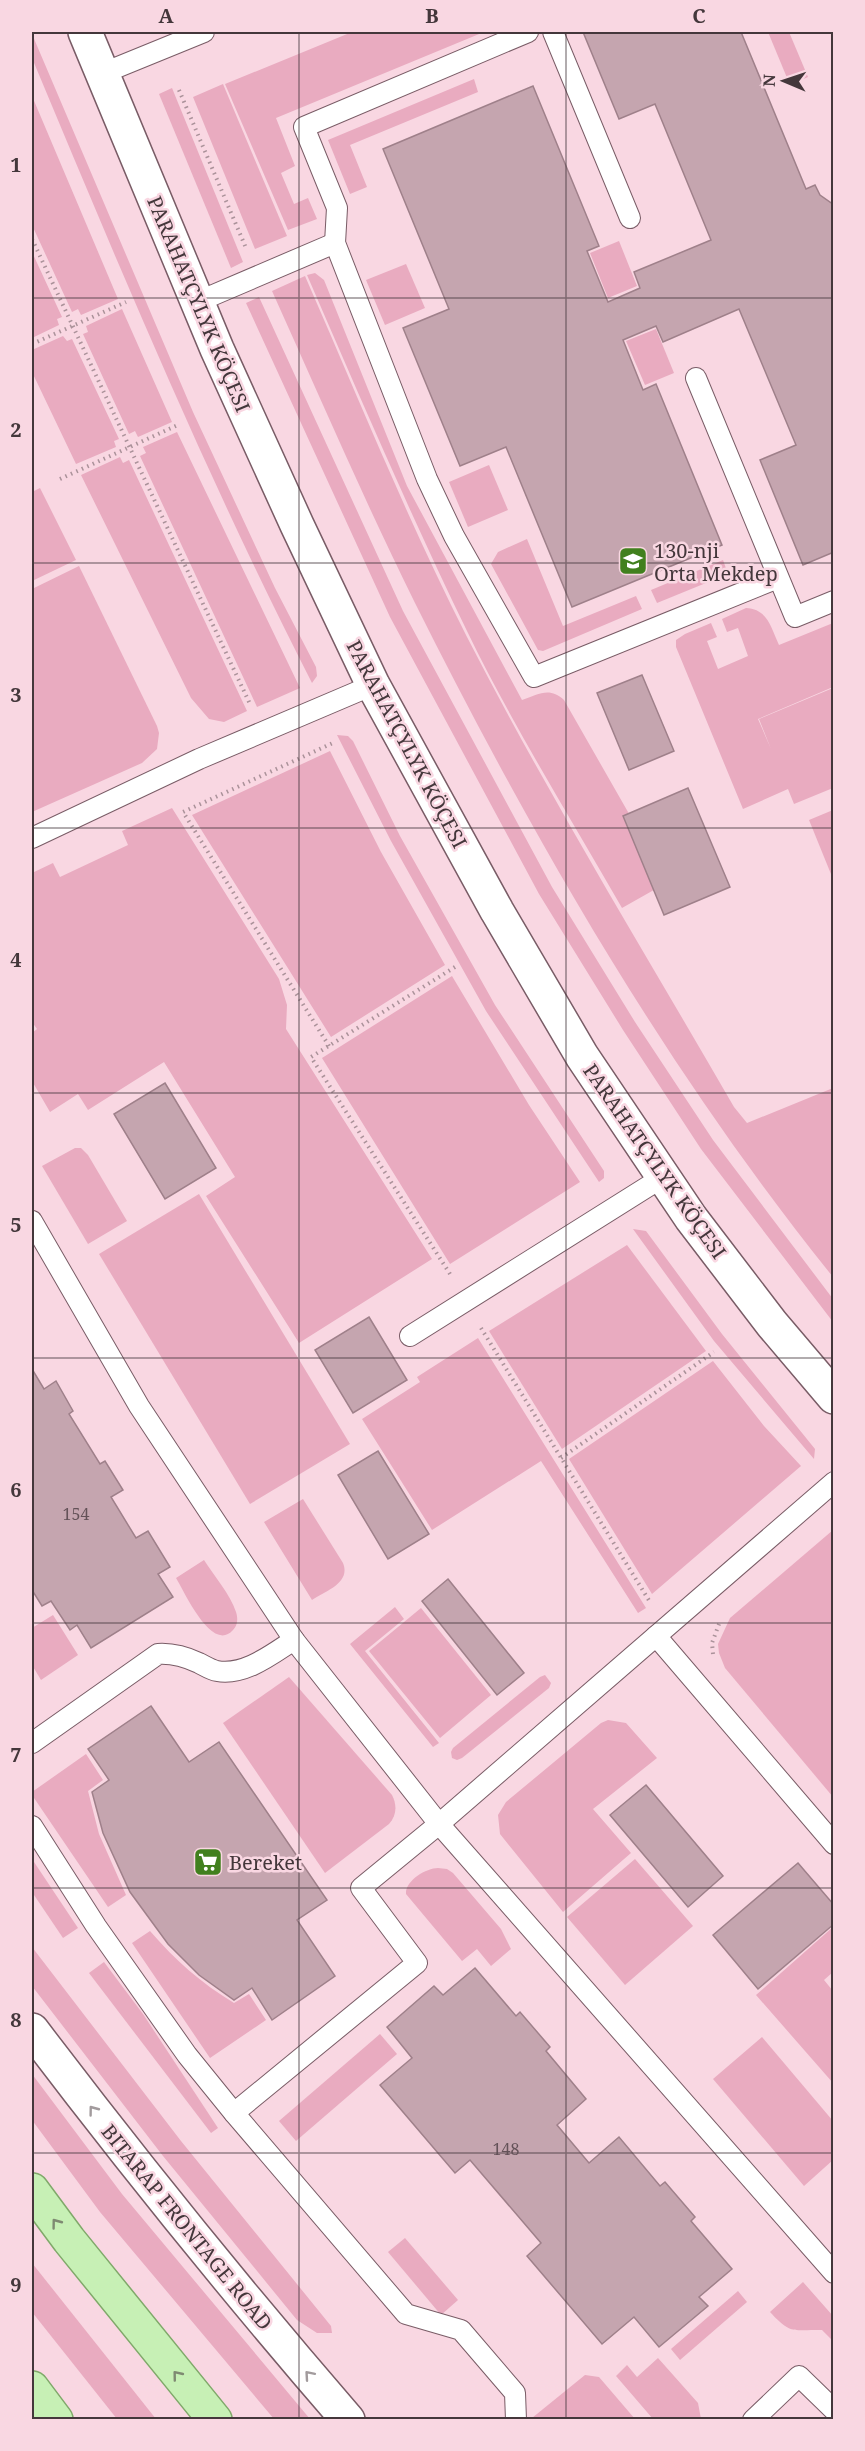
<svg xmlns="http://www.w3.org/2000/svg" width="865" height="2451" font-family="'Noto Serif',serif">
	<rect width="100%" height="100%" fill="#f9d7e2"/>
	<!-- green -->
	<g fill="#e9abc0">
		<polygon points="352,32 484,32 276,118 295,166 281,173 294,204 308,198 317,219 288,230 225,84"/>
		<polygon points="768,32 789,32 808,77 790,85"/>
		<path d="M32 34 193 412 275 588 316 667 317 676 312 683C208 480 120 269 32 58Z"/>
		<polygon points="474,79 478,92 350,145 367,187 350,194 328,140"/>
		<polygon points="223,84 287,236 255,249 193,97"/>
		<polygon points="172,88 243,262 231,268 159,94"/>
		<polygon points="32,96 118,299 81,315 78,309 72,312 32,225"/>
		<polygon points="619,241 637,286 608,298 590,253"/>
		<polygon points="32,252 62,317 57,319 59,325 32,338"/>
		<polygon points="406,264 425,308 385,325 366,280"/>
		<path d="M315 273 324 280 407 486 522 700C538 695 549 686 564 700L668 882 622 908C570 817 513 726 467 631 410 514 359 395 307 275Z"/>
		<path d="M305 276C358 397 407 519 467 637 549 797 644 951 734 1107L747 1123 833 1088V1277C667 1071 533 839 415 603 364 500 319 395 272 291Z"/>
		<polygon points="259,297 403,611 552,887 635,1022 713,1140 833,1299 833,1322 701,1149 623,1030 539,894 390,617 246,303"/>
		<polygon points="122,309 172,422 138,437 135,431 129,434 83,334 88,332 86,326"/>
		<polygon points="656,329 674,373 645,385 626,341"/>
		<polygon points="63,336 67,341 72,339 119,439 114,441 116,447 76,464 32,372 32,350"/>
		<polygon points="177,432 300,688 257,707 140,456 146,453 143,447"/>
		<polygon points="120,457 123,463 129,460 247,711 224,722 209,719 191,698 81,475"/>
		<polygon points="489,465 508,510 468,527 449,482"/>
		<polygon points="40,488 76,560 32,581 32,492"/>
		<polygon points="527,539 563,626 636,596 642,609 543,651 538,650 491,564 498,552"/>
		<polygon points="723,560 728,574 657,603 651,590"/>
		<polygon points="79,566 157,726 159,733 157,749 142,763 32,812 32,589"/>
		<path d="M746 608C768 609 771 628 779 645L833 623V687L758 719 771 749 759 719 833 688V788L794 804 788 789 743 809 676 647V640L685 634 711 623 717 637 707 641 718 669 748 656 738 628 727 632 722 619Z"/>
		<polygon points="337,735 348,736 353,741 400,836 495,1005 604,1171 604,1178 599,1182 486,1011 391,841"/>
		<polygon points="330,751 381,852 445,965 331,1037 192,815"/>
		<polygon points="172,808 279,979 287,1005 286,1029 432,1259 299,1343 206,1196 235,1177 164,1062 88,1110 78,1094 50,1112 32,1081 32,1033 37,1029 32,1022 32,873 53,863 60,877 128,845 122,831"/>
		<polygon points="833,810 833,879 809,820"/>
		<polygon points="452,976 529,1105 580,1182 450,1264 322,1058"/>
		<polygon points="75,1148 81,1148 88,1155 127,1221 88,1244 42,1166"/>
		<polygon points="199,1194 350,1444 250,1504 99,1254"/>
		<polygon points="633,1229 646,1231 722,1334 815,1449 814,1459 714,1341"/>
		<polygon points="627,1245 706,1351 562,1449 489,1331"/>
		<polygon points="478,1338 646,1608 638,1613 541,1461 432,1530 362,1419 420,1382 417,1377"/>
		<polygon points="713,1361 764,1426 801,1466 652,1594 569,1459"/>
		<path d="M303 1499 343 1563C351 1583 326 1591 312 1600L264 1522Z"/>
		<polygon points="833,1530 833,1797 725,1668 719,1653 718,1644 730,1618"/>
		<path d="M204 1560C214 1576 230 1594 236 1612 238 1618 238 1625 233 1630 212 1654 184 1591 176 1578Z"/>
		<polygon points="395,1607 404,1619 365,1651 439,1743 433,1747 350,1644"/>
		<polygon points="421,1608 491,1695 440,1738 369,1651"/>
		<polygon points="53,1615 78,1655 41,1680 32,1665 32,1628"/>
		<polygon points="545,1675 551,1683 549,1688 462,1758 457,1760 452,1758 451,1752 453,1748 540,1677"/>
		<path d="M289 1677 392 1795C397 1805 397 1815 389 1824L325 1873 223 1723Z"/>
		<polygon points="608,1720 626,1723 657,1758 593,1809 631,1853 563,1912 500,1834 498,1815 506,1802 601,1723"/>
		<polygon points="86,1754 103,1780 88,1791 99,1834 126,1895 108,1907 32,1795 32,1792"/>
		<polygon points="32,1859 78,1928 63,1938 32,1892"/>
		<polygon points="635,1859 693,1926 625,1985 567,1917"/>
		<path d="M438 1868 447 1869 453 1873 501 1929 511 1949 491 1966 477 1949 462 1961 406 1894C405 1881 426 1868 438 1868Z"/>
		<polygon points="833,1927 833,1972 824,1980 833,1991 833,2083 756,1995"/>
		<path d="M150 1931C175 1960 201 1983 234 2003L249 1994 266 2020 210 2058 132 1943Z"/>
		<polygon points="32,1947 181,2141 331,2326 332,2333 317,2333 297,2320 163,2156 32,1986"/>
		<polygon points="104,1962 143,2014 218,2128 211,2133 89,1973"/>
		<polygon points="380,2034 397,2054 296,2141 279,2121"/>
		<polygon points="762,2037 833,2121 833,2160 804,2186 713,2079"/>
		<polygon points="32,2074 122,2194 310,2419 274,2419 100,2212 32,2120"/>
		<polygon points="405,2238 458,2300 441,2315 388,2252"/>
		<polygon points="32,2263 156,2419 117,2419 32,2312"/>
		<path d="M803 2282 833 2316V2341L822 2330C793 2329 792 2336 770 2312Z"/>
		<polygon points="738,2291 747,2302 680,2360 671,2349"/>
		<polygon points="658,2358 698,2403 701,2419 653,2419 616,2376 627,2365 637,2377"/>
		<polygon points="585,2375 599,2377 635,2419 532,2418"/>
	</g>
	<!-- building -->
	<g fill="#c5a5af" stroke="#9f808a" stroke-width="1.5">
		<polygon points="583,32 741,32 806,189 815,185 820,195 834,205 834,552 803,565 760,460 796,445 739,309 663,342 656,326 623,340 643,390 656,384 722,545 572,607 506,447 460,466 403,328 449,309 383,149 533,86 599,246 587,251 608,302 640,288 634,272 711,240 655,104 619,119"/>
		<polygon points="642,675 674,751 629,770 597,693"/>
		<polygon points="688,788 730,887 664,915 623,816"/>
		<polygon points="165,1083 216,1168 165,1199 114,1114"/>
		<polygon points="369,1317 407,1380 353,1413 315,1350"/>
		<polygon points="32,1369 44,1389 56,1381 73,1411 69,1414 100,1464 105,1461 123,1490 111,1497 136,1538 148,1531 170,1567 158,1574 173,1597 91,1648 77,1625 70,1630 51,1601 42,1606 32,1590"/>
		<polygon points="378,1451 429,1534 388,1559 338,1475"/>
		<polygon points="448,1579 524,1673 497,1695 422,1601"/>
		<polygon points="151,1706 189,1762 219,1742 327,1900 297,1920 335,1976 272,2020 252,1988 234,2000 199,1975 168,1944 130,1892 103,1833 92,1792 109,1780 88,1749"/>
		<polygon points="646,1785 723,1876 688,1907 610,1815"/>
		<polygon points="798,1863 834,1905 834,1924 758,1989 713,1935"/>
		<polygon points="475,1968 516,2016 520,2012 550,2047 546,2051 586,2099 557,2125 589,2163 619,2137 660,2186 665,2182 695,2217 691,2221 732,2269 699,2297 708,2306 659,2347 634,2317 602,2344 527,2256 541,2243 470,2160 455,2173 380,2085 412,2058 387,2027 434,1986 443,1995"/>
	</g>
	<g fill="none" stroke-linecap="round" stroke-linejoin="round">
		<!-- lane casing -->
		<g stroke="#795c66" stroke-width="22">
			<g id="lane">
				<polyline points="528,32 304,127 337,208 335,243 427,479 454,536 534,677 778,578"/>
				<polyline points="553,32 630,218"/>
				<polyline points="101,74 204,32"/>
				<polyline points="197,302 335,243"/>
				<polyline points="696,378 795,617 834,601"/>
				<polyline points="32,838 199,759 373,685"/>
				<polyline points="32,1221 139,1406 294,1640 439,1824 834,2273"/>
				<polyline points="410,1336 663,1177"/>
				<polyline points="656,1636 834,1844"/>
				<path d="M32 1743 158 1654C173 1653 186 1657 199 1663 205 1666 211 1670 217 1671 245 1676 272 1654 294 1640"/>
				<polyline points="32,1826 96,1926 187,2055 234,2113 406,2314 461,2330 515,2393 516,2420"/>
				<polyline points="234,2113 417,1963 361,1888 439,1824 834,1482"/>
				<polyline points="753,2420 799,2376 834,2410"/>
			</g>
		</g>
		<!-- street casing -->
		<g stroke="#795c66" stroke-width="36">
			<g id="street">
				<polyline points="85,32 217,349 297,525 373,685 497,911 582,1056 691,1218 772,1324 834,1397"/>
				<path d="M32 2030C133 2163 238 2293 348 2420"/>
			</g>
		</g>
		<!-- primary casing -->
		<g stroke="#80a96a" stroke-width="36">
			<g id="primary">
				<polyline points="32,2190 69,2240 215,2420"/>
				<polyline points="32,2388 56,2420"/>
			</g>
		</g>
		<!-- path -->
		<g stroke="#ab929a" stroke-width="4" stroke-dasharray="1.5 4.5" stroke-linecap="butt">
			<polyline points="179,90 246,248"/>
			<polyline points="32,239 250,704"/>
			<polyline points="32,344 126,302"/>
			<polyline points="60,479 180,424"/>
			<polyline points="329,1046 183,812 335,742"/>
			<polyline points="450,1274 311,1057 455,967"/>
			<polyline points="481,1328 650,1602"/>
			<polyline points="561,1458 714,1352"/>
			<polyline points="713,1654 712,1643 719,1624"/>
		</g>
		<!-- lane -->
		<use href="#lane" stroke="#fff" stroke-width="20"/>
		<!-- street -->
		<use href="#street" stroke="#fff" stroke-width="33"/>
		<!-- primary -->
		<use href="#primary" stroke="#c7f0b5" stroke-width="33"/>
	</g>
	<!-- one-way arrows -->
	<defs><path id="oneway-chevron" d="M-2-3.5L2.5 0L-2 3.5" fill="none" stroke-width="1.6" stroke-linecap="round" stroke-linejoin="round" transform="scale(1.5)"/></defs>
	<g stroke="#a29b9d">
		<use href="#oneway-chevron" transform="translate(93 2110) rotate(-127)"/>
		<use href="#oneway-chevron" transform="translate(309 2375) rotate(-131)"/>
	</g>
	<g stroke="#7f8a72">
		<use href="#oneway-chevron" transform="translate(56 2223) rotate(-127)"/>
		<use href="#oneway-chevron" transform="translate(177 2375) rotate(-129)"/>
	</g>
	<!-- grid -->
	<path fill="none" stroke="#44373b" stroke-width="1.5" stroke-opacity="0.55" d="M299 32V2420M566 32V2420M32 298H834M32 563H834M32 828H834M32 1093H834M32 1358H834M32 1623H834M32 1888H834M32 2153H834"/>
	<!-- icons -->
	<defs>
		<g id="school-square" transform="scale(1.5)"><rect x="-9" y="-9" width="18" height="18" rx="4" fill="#41801e" stroke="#f9d7e2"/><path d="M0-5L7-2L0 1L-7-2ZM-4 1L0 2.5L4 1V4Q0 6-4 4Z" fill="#fff"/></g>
		<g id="supermarket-square" transform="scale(1.5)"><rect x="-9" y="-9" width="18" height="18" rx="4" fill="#41801e" stroke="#f9d7e2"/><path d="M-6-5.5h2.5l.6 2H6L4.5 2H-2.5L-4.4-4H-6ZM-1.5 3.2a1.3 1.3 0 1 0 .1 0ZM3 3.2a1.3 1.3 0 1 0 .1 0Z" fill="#fff"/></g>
	</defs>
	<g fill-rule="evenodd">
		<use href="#school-square" x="633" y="561"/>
		<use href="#supermarket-square" x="208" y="1862"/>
	</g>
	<g text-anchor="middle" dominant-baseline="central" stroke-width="5" stroke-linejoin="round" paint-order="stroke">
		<!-- number labels -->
		<g font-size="16" fill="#645258">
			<text x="76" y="1514">154</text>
			<text x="506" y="2149">148</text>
		</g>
		<!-- street labels -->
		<g font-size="20" fill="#44373b" stroke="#f9d7e2">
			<text transform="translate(199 304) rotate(67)">PARAHATÇYLYK KÖÇESI</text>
			<text transform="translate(407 744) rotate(62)">PARAHATÇYLYK KÖÇESI</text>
			<text transform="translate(655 1161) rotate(55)">PARAHATÇYLYK KÖÇESI</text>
			<text transform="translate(187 2227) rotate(51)">BITARAP FRONTAGE ROAD</text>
		</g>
		<!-- poi labels -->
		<g font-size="20" fill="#44373b" stroke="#f9d7e2" text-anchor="start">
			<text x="654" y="550">130-nji<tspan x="654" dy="23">Orta Mekdep</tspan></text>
			<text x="229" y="1862">Bereket</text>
		</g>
	</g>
	<!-- border -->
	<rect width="865" height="2451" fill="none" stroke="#f9d7e2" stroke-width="66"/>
	<!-- north arrow -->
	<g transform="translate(784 81) rotate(272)" stroke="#f9d7e2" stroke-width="4.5" paint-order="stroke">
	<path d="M0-4.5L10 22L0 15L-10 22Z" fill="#44373b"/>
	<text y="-9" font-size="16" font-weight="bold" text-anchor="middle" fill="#44373b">N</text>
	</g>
	<rect x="33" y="33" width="799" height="2385" fill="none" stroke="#44373b" stroke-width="2"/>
	<g font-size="20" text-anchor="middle" font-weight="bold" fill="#44373b">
		<text x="166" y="23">A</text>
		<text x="432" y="23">B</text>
		<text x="699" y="23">C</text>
		<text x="16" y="172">1</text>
		<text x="16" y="437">2</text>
		<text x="16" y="702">3</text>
		<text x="16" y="967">4</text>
		<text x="16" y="1232">5</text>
		<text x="16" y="1497">6</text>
		<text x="16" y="1762">7</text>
		<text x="16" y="2027">8</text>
		<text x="16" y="2292">9</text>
	</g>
</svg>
